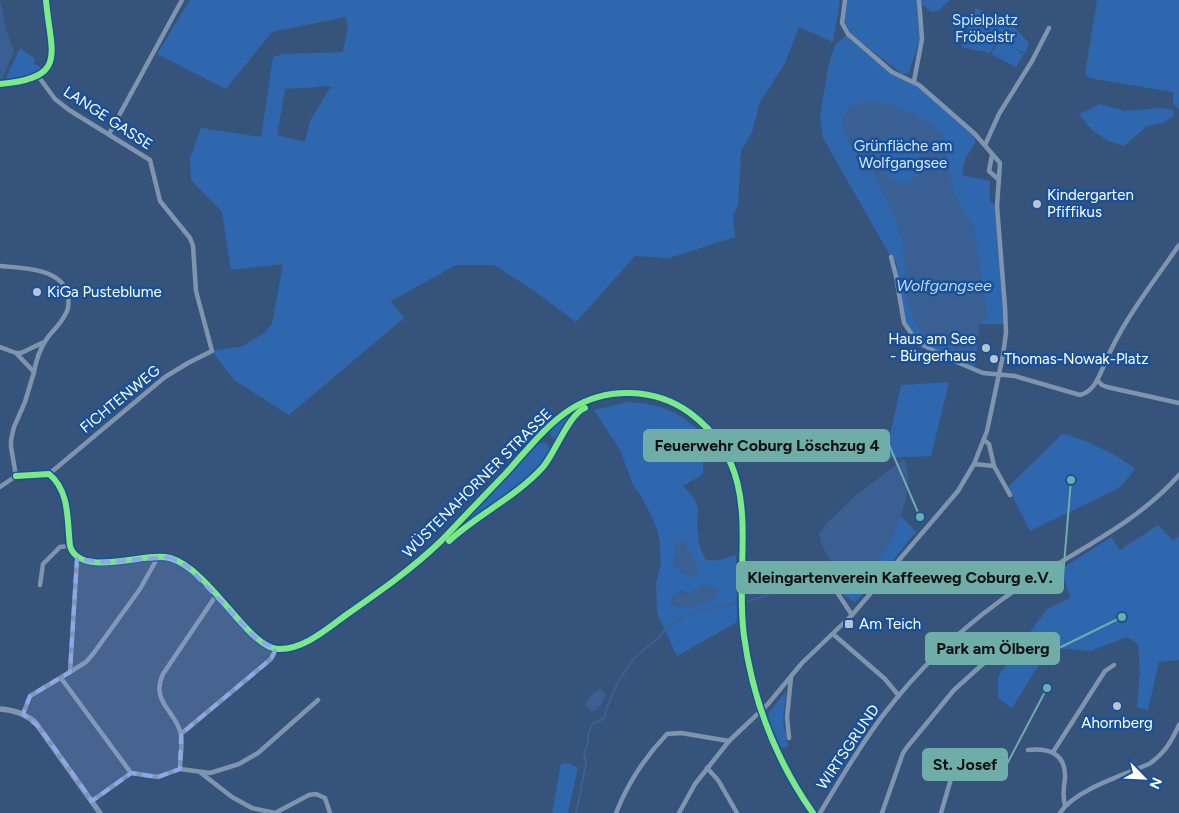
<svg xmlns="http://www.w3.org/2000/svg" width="1179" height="813" font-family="Figtree,sans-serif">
	<rect width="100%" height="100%" fill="#36547b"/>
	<!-- green -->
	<g fill="#2e67ae" fill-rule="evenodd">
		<path d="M190 0H840L833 42 799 27 785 63 760 102 752 132 741 151 738 205 733 215 735 237 669 258 635 256 576 322 533 290 494 265H456L391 301 404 318 289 415 234 380 212 351 243 346 264 333 272 324 283 264 231 270 222 212 191 180 190 158 201 128 261 137 273 57 283 54 343 52 348 27 346 17 272 32 226 89 157 54ZM331 86 310 121 305 142 277 135 285 89Z"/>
		<polygon points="846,0 917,0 920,38 909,73 902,74 852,35 844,22"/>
		<polygon points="922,0 950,0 938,11 931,12 922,4"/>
		<polygon points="1097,0 1179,0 1179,110 1173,103 1173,92 1089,78 1085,73"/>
		<polygon points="976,8 1012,25 1029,43 1025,53 1005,43 1024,54 1016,67 991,54 999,40 997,39 990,53 961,47"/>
		<path d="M848 34 892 72 914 81 975 134V143L965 159 962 175 990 181V202L997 206 1006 324H979L975 367C946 354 920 349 904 319L896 261 891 257 823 138 820 117 828 68 832 53 836 44Z"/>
		<polygon points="20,48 35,59 33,63 42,68 35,75 23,78 22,76 19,77 19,79 5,80"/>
		<polygon points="1100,104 1125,111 1160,108 1173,110 1173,116 1163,123 1147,126 1124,146 1108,141 1091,129 1079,114"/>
		<polygon points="949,382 931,456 885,458 901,385"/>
		<path d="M627 402C651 403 671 408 690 423 692 425 697 428 699 431 704 441 703 464 703 474L683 486 694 498 698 509 697 528 700 548 705 559C715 563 726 558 736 555L737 622 677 656 657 613 656 583 661 563 659 536 652 517 640 494 633 485 620 450 594 410ZM685 546 696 576 681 572 674 560 677 555 675 550ZM697 588 711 601 670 605 673 596 681 591 690 593Z"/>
		<polygon points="573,414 560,438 557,440 551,436 550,431 561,421"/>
		<path d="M1062 434C1080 436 1122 457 1135 469L1122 485 1117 489 1030 531 1008 487Z"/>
		<polygon points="543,442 547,444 551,451 535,471 493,507 489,505 485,508 487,510 448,539 537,445"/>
		<path d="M900 515 916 532 875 582 855 602 842 594 844 581 854 583C879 564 889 544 900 515Z"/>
		<polygon points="1158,525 1173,541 1179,535 1179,660 1159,662 1148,710 1137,707 1140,672 1138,644 1127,637 1091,651 1059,648 1059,643 1048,650 1012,708 998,698 998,677 1006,665 1047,609 1070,598 1070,595 1060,570 1111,537 1120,550"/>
		<polygon points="786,691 783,721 788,747 781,748 768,718 769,713"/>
		<polygon points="569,763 578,768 568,813 552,813 561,764"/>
	</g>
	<!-- water -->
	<g fill="#3a6093" fill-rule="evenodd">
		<polygon points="0,0 7,33 14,51 2,79 0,79"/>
		<path d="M871 101 889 104 919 116 934 126 943 135 954 193 974 228 988 316 979 324 973 352C954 352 928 343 917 325 902 302 906 272 903 247 901 233 894 216 888 204 883 193 879 182 873 173 863 158 841 141 843 121 845 106 858 103 871 101ZM889 136C919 135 936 169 905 184 884 178 881 167 874 149L881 140Z"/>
		<path d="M904 459C917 484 896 534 882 556 874 567 865 575 854 583L844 581 822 546 819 534 826 524 857 494Z"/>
		<polygon points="683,540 685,540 685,548 690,551 699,569 696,576 691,576 675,568 674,563 677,556 674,547"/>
		<path d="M706 585 713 586 718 590C717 594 716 598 712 600 702 606 679 612 670 605L671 600 678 592 690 593 697 588Z"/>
		<path d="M599 689 606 694C603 702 600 708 592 712L585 705 592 694Z"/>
	</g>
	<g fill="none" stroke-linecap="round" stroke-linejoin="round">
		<!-- stream -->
		<g stroke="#3a6093" stroke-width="2">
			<polyline points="830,578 844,581"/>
			<path d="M745 602C773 596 793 579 824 579"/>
			<polyline points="576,813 586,764 584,753 588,743 588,734 593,723 604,719 608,705 618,682 634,658 658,638 669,625 691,613 737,603"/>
		</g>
		<!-- minor -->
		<g stroke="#8194ad" stroke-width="4.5">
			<polyline points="38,76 55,99 69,110 150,160 160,201 190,238 193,246 196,291 212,351 188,363 165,377 49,474"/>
			<polyline points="914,81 922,39 919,0"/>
			<polyline points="109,134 182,0"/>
			<polyline points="985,145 999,114 1032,61 1049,28"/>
			<polyline points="992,155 989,171 998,179"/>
			<path d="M891 257 896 276 904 323 913 336 923 345 947 358 983 373 1015 376 1080 395C1095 391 1099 376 1105 363 1123 320 1153 283 1179 245"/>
			<path d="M0 266C21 268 61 268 67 293 69 300 69 309 65 315 60 325 52 331 46 340 40 349 36 361 34 372"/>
			<polyline points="0,347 16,353 34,372 25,402 14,427 11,440 11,447 16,476 0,487"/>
			<polyline points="17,353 21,353 44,342"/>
			<polyline points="1097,380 1102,385 1107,387 1179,403"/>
			<polyline points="984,440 989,444 994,466 1010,495"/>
			<polyline points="974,464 994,466"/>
			<path d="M16 476 49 474C70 491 67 520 70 546 80 579 146 551 170 558 211 570 247 647 278 649 303 650 327 629 346 615 379 592 412 569 441 541 463 518 485 495 507 472 527 450 546 425 571 409 607 386 656 388 690 413 768 471 733 555 744 636 753 702 775 759 813 813"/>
			<polyline points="829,580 852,615"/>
			<polyline points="40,585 43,564 60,547 70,546"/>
			<polyline points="833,634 885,679 899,696"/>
			<polyline points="70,672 77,559"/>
			<polyline points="61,678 131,773"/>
			<polyline points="23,714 30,696 70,672 86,662 93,654 140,589 158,557"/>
			<polyline points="181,734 271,659 276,649"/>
			<polyline points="789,738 787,717 791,677"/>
			<path d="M1028 750C1049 748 1066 753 1065 778 1064 788 1062 795 1065 805"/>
			<polyline points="1053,752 1105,671 1114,665"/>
			<polyline points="707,768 718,780 737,813"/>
			<path d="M180 769C180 758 183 744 181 734 176 711 150 702 163 674L217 594"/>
			<polyline points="131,773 158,777 180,769 210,773 239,764 258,753 318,700"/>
			<polyline points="201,773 232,797 252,808 275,813 309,795 316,794 325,798 330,813"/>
			<polyline points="92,801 131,773"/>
			<path d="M616 813C627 785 646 756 667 734L681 733 729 741"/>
			<polyline points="679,813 695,784 729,741 768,704 802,663 852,615 958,491 974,464 987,431 1003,355 1006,333 1005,307 997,206 1000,163 975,134 919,85 892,72 848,34 842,23 845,0"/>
			<path d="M820 813C840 780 860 745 884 714 917 671 956 633 1000 601 1058 558 1130 531 1179 475"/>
			<polyline points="882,813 903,753 908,746 954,690 995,653"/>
			<polyline points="941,813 953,772 947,768"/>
			<path d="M1060 813C1074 790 1124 775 1149 764 1165 753 1171 742 1179 725"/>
		</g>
		<!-- tertiary -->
		<g stroke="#8194ad" stroke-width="5.5">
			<path d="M0 84C70 78 50 52 46 0"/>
			<path d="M0 709C15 710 24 714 35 722L100 813"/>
		</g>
		<!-- cycleway casing -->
		<g stroke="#195198" stroke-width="9">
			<g id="cycleway">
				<path d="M0 84C70 78 50 52 46 0"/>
				<path d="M16 476 49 474C70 491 67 520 70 546 80 579 146 551 170 558 211 570 247 647 278 649 303 650 327 629 346 615 379 592 412 569 441 541 463 518 485 495 507 472 527 450 546 425 571 409 607 386 656 388 690 413 768 471 733 555 744 636 753 702 775 759 813 813"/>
				<path d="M449 541C478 514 516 497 543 467 555 453 569 414 585 408"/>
			</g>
		</g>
		<!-- cycleway -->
		<use href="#cycleway" stroke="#7ce984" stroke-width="6"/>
	</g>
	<!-- marked area -->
	<path fill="#8ea6ec" fill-opacity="0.2" stroke="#8ea6ec" stroke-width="4" stroke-dasharray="10 6" stroke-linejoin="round" d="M168 557 187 566 257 639 276 649 271 659 181 734 180 769 158 777 131 773 92 801 40 728 23 714 30 696 70 672 77 559 103 562Z"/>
	<!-- markers -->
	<g fill="#b9c3d1" stroke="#195198" stroke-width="2">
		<circle cx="1037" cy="204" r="5"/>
		<circle cx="37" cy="292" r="5"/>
		<circle cx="986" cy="348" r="5"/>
		<circle cx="994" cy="359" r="5"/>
		<rect x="844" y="619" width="10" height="10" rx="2.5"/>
		<circle cx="1117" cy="706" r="5"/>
	</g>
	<g text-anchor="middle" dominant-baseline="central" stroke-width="5" stroke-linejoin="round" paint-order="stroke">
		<!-- park labels -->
		<g font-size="15" fill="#d5e7fc" stroke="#195198">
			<text x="985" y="20">Spielplatz<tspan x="985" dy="17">Fröbelstr</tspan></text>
			<text x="903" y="146">Grünfläche am<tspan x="903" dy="17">Wolfgangsee</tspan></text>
		</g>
		<!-- street labels -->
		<g font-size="15" fill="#fff" stroke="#195198">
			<text transform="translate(108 118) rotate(33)">LANGE GASSE</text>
			<text transform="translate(120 399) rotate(-39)">FICHTENWEG</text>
			<text transform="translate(477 483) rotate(-45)">WÜSTENAHORNER STRASSE</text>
			<text transform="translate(848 747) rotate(-56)">WIRTSGRUND</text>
		</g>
		<!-- poi labels -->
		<g font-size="15" fill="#fff" stroke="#195198" text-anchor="start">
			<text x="1047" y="195">Kindergarten<tspan x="1047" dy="17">Pfiffikus</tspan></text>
			<text x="47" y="292">KiGa Pusteblume</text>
			<text x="976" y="339" text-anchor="end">Haus am See<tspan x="976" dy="17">- Bürgerhaus</tspan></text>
			<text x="1004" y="359">Thomas-Nowak-Platz</text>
			<text x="859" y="624">Am Teich</text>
			<text x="1117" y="723" text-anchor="middle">Ahornberg</text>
		</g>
		<!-- water labels -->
		<g font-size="16" font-style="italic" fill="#bad6f7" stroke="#195198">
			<text x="944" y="285">Wolfgangsee</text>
		</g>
	</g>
	<!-- callouts -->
	<path fill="none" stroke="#6fada8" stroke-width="2" d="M920 517L889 445M1071 480L1063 577M1122 617L1059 648M1047 688L1007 764"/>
	<g fill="#6fada8" stroke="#195198" stroke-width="2">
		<circle cx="920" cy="517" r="5"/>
		<circle cx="1071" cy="480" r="5"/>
		<circle cx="1122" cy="617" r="5"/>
		<circle cx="1047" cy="688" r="5"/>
	</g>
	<g fill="#6fada8" stroke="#6fada8" stroke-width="2">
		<rect x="644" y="430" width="245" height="31" rx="5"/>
		<rect x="737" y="562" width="326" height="31" rx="5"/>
		<rect x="926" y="633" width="133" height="31" rx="5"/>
		<rect x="923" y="749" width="84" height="31" rx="5"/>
	</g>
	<g font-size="16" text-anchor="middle" font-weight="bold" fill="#111">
		<text x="767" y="451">Feuerwehr Coburg Löschzug 4</text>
		<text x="900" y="583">Kleingartenverein Kaffeeweg Coburg e.V.</text>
		<text x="993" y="654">Park am Ölberg</text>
		<text x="965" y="770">St. Josef</text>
	</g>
	<!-- north arrow -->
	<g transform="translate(1144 778) rotate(114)" stroke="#195198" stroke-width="4" paint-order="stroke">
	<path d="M0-4L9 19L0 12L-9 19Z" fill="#ffffff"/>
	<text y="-8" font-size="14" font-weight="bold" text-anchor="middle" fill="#ffffff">N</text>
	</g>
</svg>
